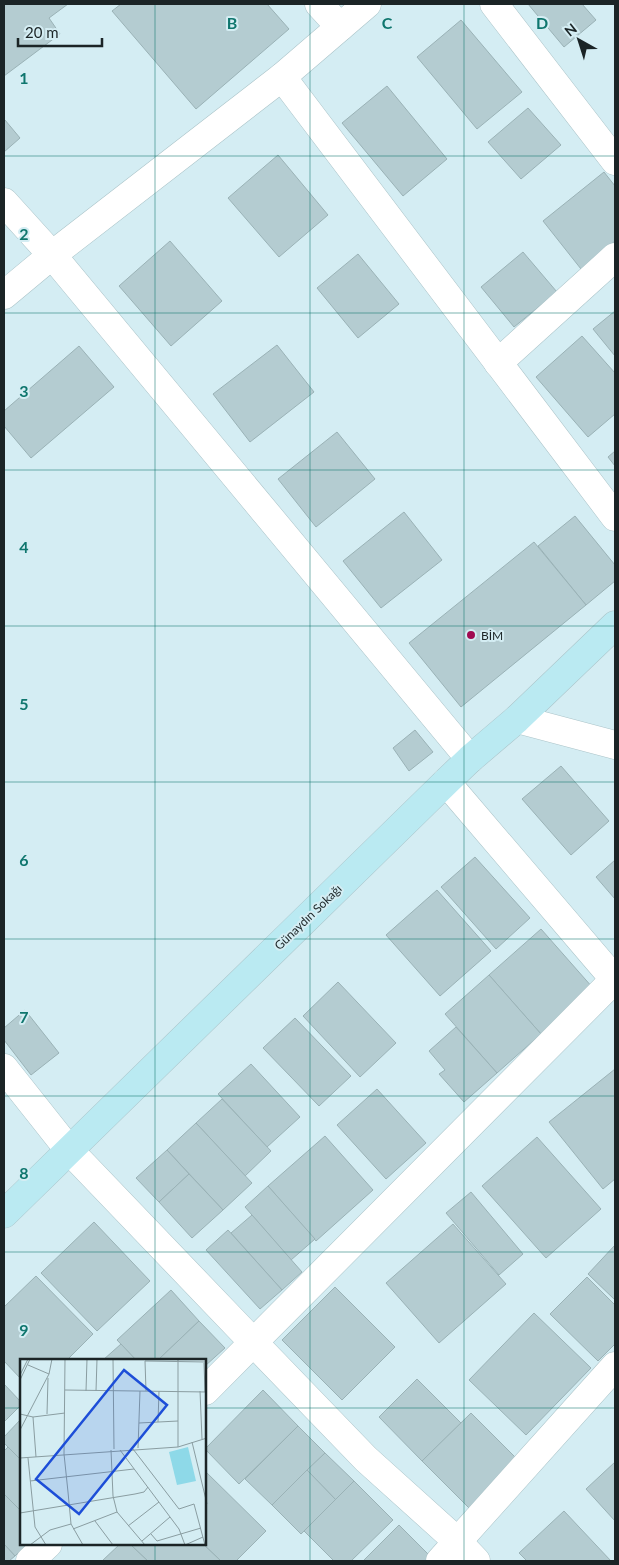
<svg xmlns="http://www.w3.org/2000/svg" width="619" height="1565" font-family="Lato,sans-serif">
	<rect width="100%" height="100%" fill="#d4edf3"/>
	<!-- building -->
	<g fill="#b4ccd1" stroke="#9ab2b6">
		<polygon points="4,4 68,4 49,18 60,34 4,76"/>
		<polygon points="121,4 267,4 289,29 196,109 112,11"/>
		<polygon points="528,4 582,4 596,20 564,47"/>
		<polygon points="461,20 522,92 477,129 417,57"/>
		<polygon points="387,86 447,159 403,196 342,123"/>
		<polygon points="528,108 561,145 521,179 488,142"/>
		<polygon points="5,120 20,138 4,152 4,121"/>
		<polygon points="278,155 328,215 279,257 228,198"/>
		<polygon points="604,172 615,186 615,241 581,269 543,221"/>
		<polygon points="170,241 222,301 171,346 119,286"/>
		<polygon points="523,252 557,292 514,327 481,287"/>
		<polygon points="358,254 399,304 358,338 317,288"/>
		<polygon points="615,311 615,356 593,329"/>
		<polygon points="582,336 615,373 615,414 588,437 536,377"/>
		<polygon points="277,345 314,392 250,442 213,394"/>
		<polygon points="79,346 114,387 31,458 4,426 4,411"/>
		<polygon points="337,432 375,479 316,527 278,479"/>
		<polygon points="615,451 615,466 608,457"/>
		<polygon points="404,512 442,560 381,608 343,561"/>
		<polygon points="575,516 615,565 615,581 586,605 538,546"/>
		<polygon points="534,542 586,605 461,707 409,643"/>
		<polygon points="415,730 433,752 409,771 393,748"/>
		<polygon points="561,766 609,821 571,855 522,799"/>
		<polygon points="475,857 530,918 496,949 441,887"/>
		<polygon points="615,860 615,899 596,877"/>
		<polygon points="437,890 491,951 440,996 386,935"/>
		<polygon points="541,929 593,988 541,1034 489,975"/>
		<polygon points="489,975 541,1034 497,1073 445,1014"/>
		<polygon points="338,982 396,1043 360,1077 303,1016"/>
		<polygon points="25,1010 59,1053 31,1075 4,1040 4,1028"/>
		<polygon points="295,1018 351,1076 319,1106 263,1048"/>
		<polygon points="456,1027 497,1073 464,1102 439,1074 445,1070 429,1051"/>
		<polygon points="251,1064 300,1117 267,1147 218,1094"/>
		<polygon points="615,1069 615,1179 603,1189 549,1122"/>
		<polygon points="377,1089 426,1143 386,1179 337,1125"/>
		<polygon points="222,1099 271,1151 245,1176 196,1123"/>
		<polygon points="196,1123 252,1183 223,1210 167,1150"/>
		<polygon points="325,1136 373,1190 316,1241 268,1186"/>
		<polygon points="537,1137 601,1209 546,1258 482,1186"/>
		<polygon points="167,1150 189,1174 159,1202 136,1178"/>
		<polygon points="189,1174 223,1210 192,1238 159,1202"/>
		<polygon points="268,1186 315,1239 291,1260 245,1207"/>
		<polygon points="471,1192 523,1254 499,1275 446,1213"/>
		<polygon points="252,1215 302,1272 282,1290 231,1233"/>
		<polygon points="94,1222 150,1281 97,1331 41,1273"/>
		<polygon points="453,1224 506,1284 439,1343 386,1283"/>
		<polygon points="228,1230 282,1290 260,1309 206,1250"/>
		<polygon points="615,1245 615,1300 588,1274"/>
		<polygon points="36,1276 93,1334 67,1360 21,1360 21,1379 4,1361 4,1307"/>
		<polygon points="587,1277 615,1305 615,1344 598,1361 550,1314"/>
		<polygon points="335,1287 395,1347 342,1400 282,1340"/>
		<polygon points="171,1290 199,1321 158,1360 136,1360 117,1340"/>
		<polygon points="534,1313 591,1368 526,1435 469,1380"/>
		<polygon points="199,1321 225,1348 205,1366 205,1360 158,1360"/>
		<polygon points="121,1344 136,1360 103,1360"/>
		<polygon points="417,1379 461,1423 422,1461 379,1417"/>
		<polygon points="4,1384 21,1402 21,1405 4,1422"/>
		<polygon points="263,1390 298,1426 239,1484 205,1449"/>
		<polygon points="471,1413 521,1463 472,1511 422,1461"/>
		<polygon points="21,1419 21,1460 4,1443 4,1437"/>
		<polygon points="298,1426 325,1453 272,1505 245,1479"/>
		<polygon points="8,1447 21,1460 21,1511 4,1494 4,1451"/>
		<polygon points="325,1453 354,1481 336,1500 307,1470"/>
		<polygon points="615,1462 615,1521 586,1489"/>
		<polygon points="307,1470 336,1500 301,1534 272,1505"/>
		<polygon points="205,1471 266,1531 236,1561 221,1561 203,1544 205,1544"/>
		<polygon points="354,1481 393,1520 351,1561 334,1561 304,1531"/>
		<polygon points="4,1494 21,1511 21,1544 27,1544 15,1556 4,1544"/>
		<polygon points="564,1511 611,1561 527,1561 519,1553"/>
		<polygon points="399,1525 433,1559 431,1561 363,1561"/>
		<polygon points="4,1544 15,1556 9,1561 4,1561"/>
		<polygon points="120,1544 130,1544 148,1561 102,1561"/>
		<polygon points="130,1544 203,1544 221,1561 148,1561"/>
	</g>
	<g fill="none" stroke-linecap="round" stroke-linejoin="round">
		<!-- street casing -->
		<g stroke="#abc4c9" stroke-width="29">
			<g id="street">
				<polyline points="319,4 340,27"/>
				<polyline points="494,4 615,161"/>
				<polyline points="282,77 615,517"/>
				<polyline points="4,202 52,255 470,759"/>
				<polyline points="4,295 52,255 282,77 367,4"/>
				<polyline points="498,363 615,257"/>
				<polyline points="517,719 615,745"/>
				<polyline points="446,782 615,980"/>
				<polyline points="4,1068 69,1150 254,1343 366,1459 457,1541 476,1561"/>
				<polyline points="205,1391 615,979"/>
				<polyline points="30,1561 48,1544"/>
				<polyline points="440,1561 615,1366"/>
			</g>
		</g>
		<!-- secondary casing -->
		<g stroke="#abc4c9" stroke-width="29">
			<polyline id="secondary" points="4,1214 446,782 470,759 517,719 615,625"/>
		</g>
		<!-- street -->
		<use href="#street" stroke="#fff" stroke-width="28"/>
		<!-- secondary -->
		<use href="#secondary" stroke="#baeaf2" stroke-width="28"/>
	</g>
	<!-- grid -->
	<path fill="none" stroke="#0f766e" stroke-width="1" stroke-opacity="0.55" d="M155 4V1360M310 4V1561M464 4V1561M4 156H615M4 313H615M4 470H615M4 626H615M4 782H615M4 939H615M4 1096H615M4 1252H615M4 1408H21M205 1408H615M155 1544V1561"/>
	<!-- markers -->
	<circle fill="#a00b51" stroke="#d4edf3" stroke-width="2" cx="471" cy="635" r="5"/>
	<g text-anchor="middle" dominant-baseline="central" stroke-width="4" stroke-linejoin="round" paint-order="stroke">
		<!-- poi labels -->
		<g font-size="12" fill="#1b2426" stroke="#d4edf3" text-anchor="start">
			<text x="481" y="635">BİM</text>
		</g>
		<!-- street labels -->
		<g font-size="12" fill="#1b2426" stroke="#d4edf3">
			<text transform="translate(308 917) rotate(-44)">Günaydın Sokağı</text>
		</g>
	</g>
	<!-- overview -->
	<g transform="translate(20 1359)">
		<rect width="186" height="186" fill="#d4edf3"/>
		<path d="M168 88 176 122 157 126 149 93Z" fill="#8ed9e8"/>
		<path fill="none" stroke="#8a9da1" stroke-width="1" d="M45 0 44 95 48 133 51 165 63 186M93 0 94 90M158 0V88M184 4 185 33M8 6 29 15 32 0M0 16 8 0M0 21 10 0M45 31 187 33M66 32 67 0M76 32 77 0M126 32 125 2 187 3M180 32 182 80M0 55 13 58 16 98M27 55 28 19M13 58 45 54M138 63 139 32M119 64 158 62M0 71 29 15M172 83 187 145M118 89 120 32M113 90 159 150 174 145 185 186M91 91 93 137 97 153 125 186M100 91 159 170 165 186M0 99 158 88 187 79M8 99 15 168 26 186M10 122 114 110M0 154 115 135 124 133 128 128M75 162 93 186M108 167 139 143M53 170 97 153M131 175 137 182 181 169M122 182 150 158M10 186 30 171 51 165M165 186 183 178"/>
		<path fill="#1d4ed8" fill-opacity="0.15" stroke="#1d4ed8" stroke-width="2.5" d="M104 11 147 46 59 155 16 120Z"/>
		<rect width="186" height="186" fill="none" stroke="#1b2426" stroke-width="2.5"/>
	</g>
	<g font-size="16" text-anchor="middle" font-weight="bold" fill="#0f766e" stroke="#d4edf3" stroke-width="4" stroke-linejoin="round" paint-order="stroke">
		<text x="232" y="29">B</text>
		<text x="387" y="29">C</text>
		<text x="542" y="29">D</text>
		<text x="24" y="84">1</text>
		<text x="24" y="240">2</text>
		<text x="24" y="397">3</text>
		<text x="24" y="553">4</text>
		<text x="24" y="710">5</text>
		<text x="24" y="866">6</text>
		<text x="24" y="1023">7</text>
		<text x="24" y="1179">8</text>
		<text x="24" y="1336">9</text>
	</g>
	<!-- border -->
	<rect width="619" height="1565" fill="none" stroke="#1b2426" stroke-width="10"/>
	<!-- north arrow -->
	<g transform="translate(579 40) rotate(321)" stroke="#d4edf3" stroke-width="4" paint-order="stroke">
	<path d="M0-4L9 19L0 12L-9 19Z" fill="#1b2426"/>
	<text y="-8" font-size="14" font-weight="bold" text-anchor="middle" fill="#1b2426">N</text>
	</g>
	<!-- scale -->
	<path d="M18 38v8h84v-8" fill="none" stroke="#1b2426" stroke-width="2.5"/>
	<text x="25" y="38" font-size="15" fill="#1b2426" stroke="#d4edf3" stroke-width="4" paint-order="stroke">20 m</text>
</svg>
